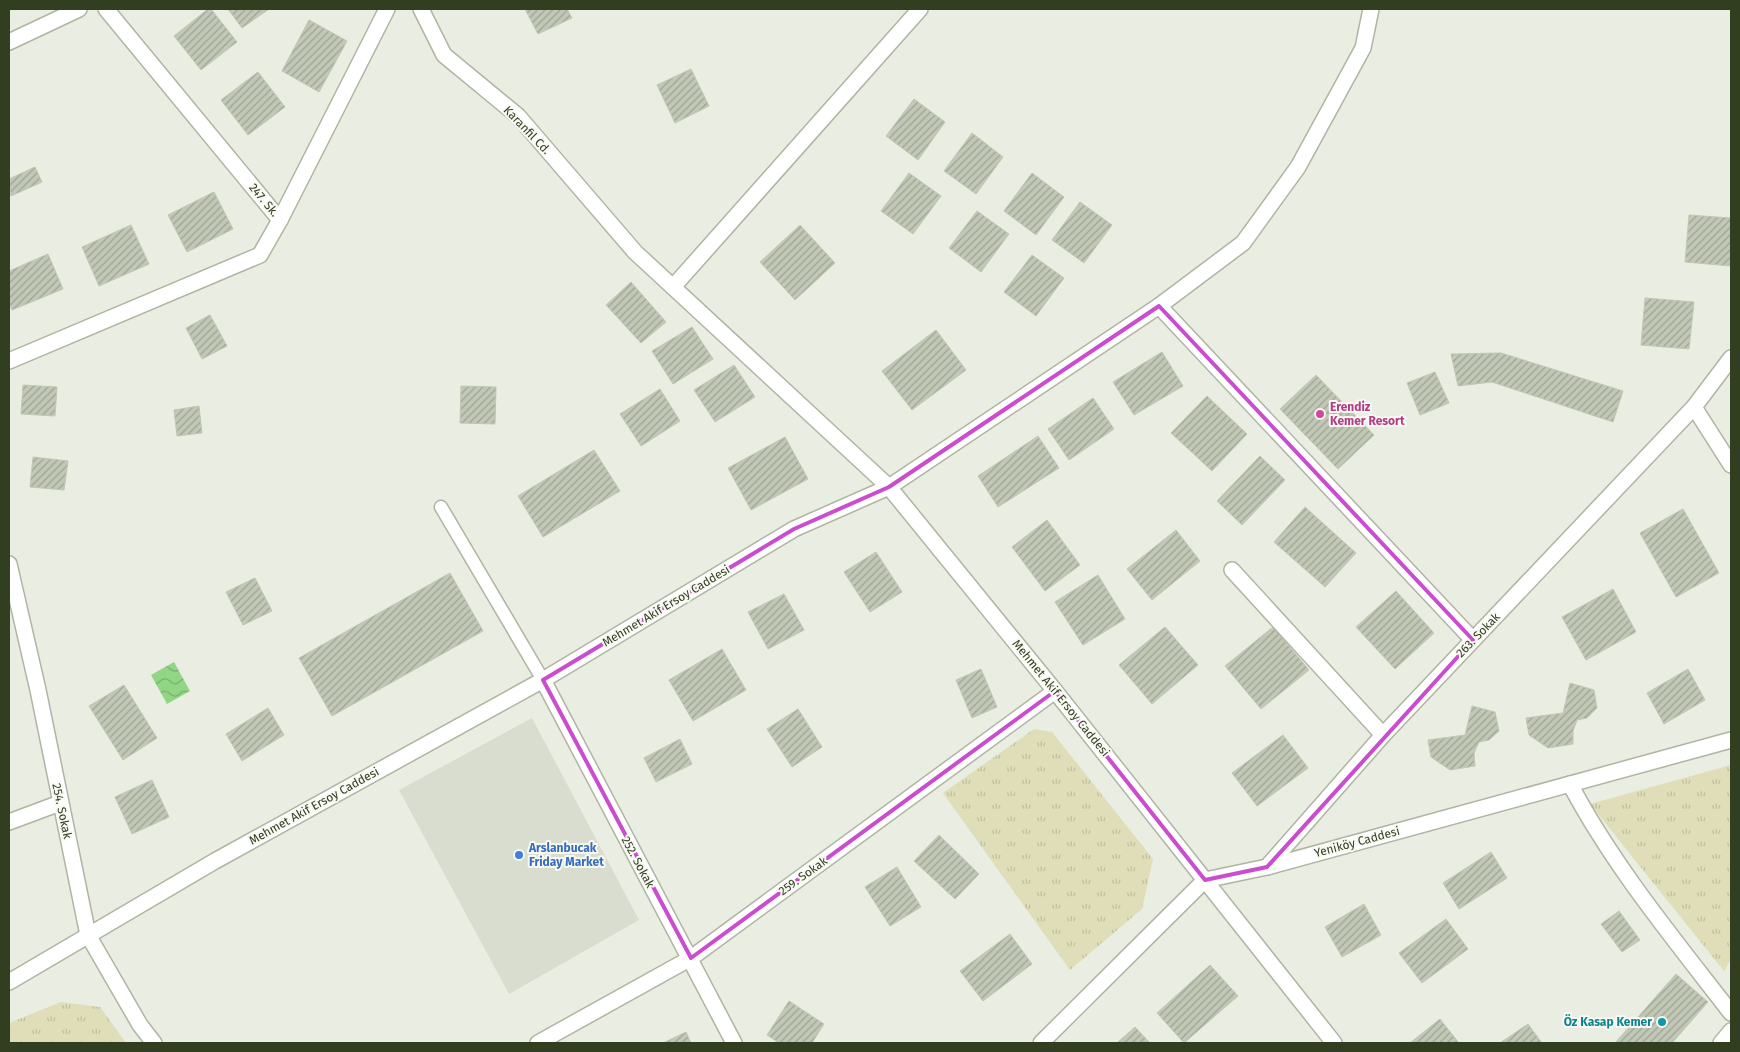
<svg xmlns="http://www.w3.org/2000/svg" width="1740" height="1052" font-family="'Fira Sans',sans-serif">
	<defs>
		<pattern id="grass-tufts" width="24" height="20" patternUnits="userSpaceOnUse" patternTransform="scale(1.25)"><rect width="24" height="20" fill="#dfdeb8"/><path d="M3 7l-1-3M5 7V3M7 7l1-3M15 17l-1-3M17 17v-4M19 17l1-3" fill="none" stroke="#c0c09e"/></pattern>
		<pattern id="water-waves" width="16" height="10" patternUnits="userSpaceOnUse" patternTransform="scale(1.25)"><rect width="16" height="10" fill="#91d685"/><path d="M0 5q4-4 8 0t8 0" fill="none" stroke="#77af6c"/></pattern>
		<pattern id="building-hatch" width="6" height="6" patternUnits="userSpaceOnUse" patternTransform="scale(1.25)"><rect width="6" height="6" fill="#c2c8b6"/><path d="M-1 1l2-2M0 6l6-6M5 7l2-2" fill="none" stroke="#9ea494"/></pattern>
	</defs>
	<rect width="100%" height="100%" fill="#eaede1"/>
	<!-- built -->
	<polygon fill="#d9ddcf" points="532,718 639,920 509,994 399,790"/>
	<!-- grass -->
	<g fill="url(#grass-tufts)">
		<polygon points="1034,729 1052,732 1153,859 1142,909 1070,970 943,793"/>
		<polygon points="1731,765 1731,959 1724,971 1590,804"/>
		<polygon points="61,1002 100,1007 126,1043 9,1043 9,1023"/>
	</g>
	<!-- water -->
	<polygon fill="url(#water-waves)" points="174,662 190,691 167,704 151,675"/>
	<!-- building -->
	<g fill="url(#building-hatch)" stroke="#c1c7b3">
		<polygon points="208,9 211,9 237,42 201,70 174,36"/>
		<polygon points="228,9 269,9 242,28"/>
		<polygon points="525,9 567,9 572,18 538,34"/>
		<polygon points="309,20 347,41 319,92 282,71"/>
		<polygon points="691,69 709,106 675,123 657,85"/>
		<polygon points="258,72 285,107 248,135 221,100"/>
		<polygon points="914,99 945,122 918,160 886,136"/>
		<polygon points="972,133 1003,157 976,194 944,171"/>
		<polygon points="35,167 42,182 11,196 9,179"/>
		<polygon points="909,173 941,196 913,234 881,211"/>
		<polygon points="1032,173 1064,197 1036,235 1004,211"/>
		<polygon points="214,192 233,229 187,252 168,215"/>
		<polygon points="1080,202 1112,225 1084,263 1052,240"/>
		<polygon points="977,211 1009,234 981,272 949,248"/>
		<polygon points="1689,215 1731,218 1731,266 1685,262"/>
		<polygon points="131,225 149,264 99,286 82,247"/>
		<polygon points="800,225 835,263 795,300 760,262"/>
		<polygon points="48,254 63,289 12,310 9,303 9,271"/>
		<polygon points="1032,255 1064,278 1036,316 1004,292"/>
		<polygon points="631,282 666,322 641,343 606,305"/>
		<polygon points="1645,298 1694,302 1689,349 1641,345"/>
		<polygon points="210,315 227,346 202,359 186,328"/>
		<polygon points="692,327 713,359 673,384 652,351"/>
		<polygon points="936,330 966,370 912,410 882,371"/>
		<polygon points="1162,352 1183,386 1134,415 1113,382"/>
		<polygon points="1501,353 1623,391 1613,422 1492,382 1458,386 1451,354"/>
		<polygon points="734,365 755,397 715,422 694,390"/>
		<polygon points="1435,372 1449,403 1420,415 1407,383"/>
		<polygon points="1316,375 1374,435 1338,469 1280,409"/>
		<polygon points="23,385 57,387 55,416 21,414"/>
		<polygon points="461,386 496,387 495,424 460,423"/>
		<polygon points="660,389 680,421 641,446 620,414"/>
		<polygon points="1207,396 1247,434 1212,471 1171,433"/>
		<polygon points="1093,398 1114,429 1069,460 1048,429"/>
		<polygon points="199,406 202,433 177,436 174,410"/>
		<polygon points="1038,436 1059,468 998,507 978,476"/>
		<polygon points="785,437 808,479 751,510 728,468"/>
		<polygon points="594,450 620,491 543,537 518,496"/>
		<polygon points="1260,456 1285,480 1242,525 1217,501"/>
		<polygon points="33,457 68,461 64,490 30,487"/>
		<polygon points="1305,507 1356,553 1325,587 1274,542"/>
		<polygon points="1683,509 1719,573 1676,597 1640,533"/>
		<polygon points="1047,520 1080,565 1045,591 1012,547"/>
		<polygon points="1176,530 1200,561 1152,600 1127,569"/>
		<polygon points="876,552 902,592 870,612 844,572"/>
		<polygon points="450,573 483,631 332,716 299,658"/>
		<polygon points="1098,575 1125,619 1083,645 1055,602"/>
		<polygon points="255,578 272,611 243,625 226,592"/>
		<polygon points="1613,589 1636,632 1586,660 1562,617"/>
		<polygon points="1396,591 1434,633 1395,669 1356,627"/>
		<polygon points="784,594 804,630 768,649 748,612"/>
		<polygon points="1165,627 1198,665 1152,704 1119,665"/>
		<polygon points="1273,627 1309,670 1261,709 1225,666"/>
		<polygon points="722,649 746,690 693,721 669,680"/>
		<polygon points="981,669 997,707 972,718 956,680"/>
		<polygon points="1688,669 1705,700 1664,724 1647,693"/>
		<polygon points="1570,683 1594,690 1597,708 1587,718 1577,720 1573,731 1573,744 1548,748 1529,735 1526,718 1563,713"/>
		<polygon points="124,685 157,738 123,760 89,706"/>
		<polygon points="1472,706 1495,712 1499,731 1489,740 1479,742 1474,753 1475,766 1450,770 1431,757 1428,740 1465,735"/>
		<polygon points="268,708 284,735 242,761 226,734"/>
		<polygon points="798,709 822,747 792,767 767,729"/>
		<polygon points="1283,735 1308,768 1257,806 1232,773"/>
		<polygon points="680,739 692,764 656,782 644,758"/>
		<polygon points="152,780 169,817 132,834 115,797"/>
		<polygon points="939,835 979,874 955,899 914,861"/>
		<polygon points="1491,852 1507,878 1459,909 1443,883"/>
		<polygon points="897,867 921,907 890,926 865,887"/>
		<polygon points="1364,904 1381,935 1342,957 1325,927"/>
		<polygon points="1619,911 1640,940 1622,952 1601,924"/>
		<polygon points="1446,919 1468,949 1422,983 1399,953"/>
		<polygon points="1010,934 1032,964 983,1001 960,971"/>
		<polygon points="1210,965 1238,996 1184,1043 1157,1013"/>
		<polygon points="1676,974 1708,1002 1672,1043 1615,1043"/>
		<polygon points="789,1001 824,1024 812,1043 779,1043 767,1035"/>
		<polygon points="1440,1019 1459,1043 1410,1043"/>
		<polygon points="1528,1024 1542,1043 1500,1043"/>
		<polygon points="1135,1027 1150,1043 1117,1043"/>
		<polygon points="686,1032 691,1043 663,1043"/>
	</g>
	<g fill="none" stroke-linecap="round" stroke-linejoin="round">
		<!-- lane casing -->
		<g stroke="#afb5a3" stroke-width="15">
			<polyline id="lane" points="441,507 543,680"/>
		</g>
		<!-- street casing -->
		<g stroke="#afb5a3" stroke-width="18">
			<g id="street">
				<polyline points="421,9 444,55 518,116 635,252 889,487 1159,306 1243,243 1298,167 1363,48 1371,9"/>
				<polyline points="9,42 79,9"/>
				<polyline points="280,220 387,9"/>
				<polyline points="673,287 920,9"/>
				<polyline points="1159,306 1473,640"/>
				<polyline points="9,361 260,255 280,220 106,9"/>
				<polyline points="1694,407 1731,465"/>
				<polyline points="9,564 38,690 88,935 140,1025 154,1043"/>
				<polyline points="1232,570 1383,735"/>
				<polyline points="543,680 734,1043"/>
				<path d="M1570 784C1614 867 1674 939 1731 1013"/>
				<polyline points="9,822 60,803"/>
				<polyline points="1267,867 1383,735 1694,407 1731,358"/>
				<polyline points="9,982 215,861 543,680 794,529 889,487 1055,691 1334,1043"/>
				<polyline points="538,1043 691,958 1055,691"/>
				<polyline points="1041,1043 1205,880 1267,867 1731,740"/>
			</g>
		</g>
		<!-- secondary casing -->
		<g stroke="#b3bca2" stroke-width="18">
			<polyline id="secondary" points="1721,1043 1731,1031"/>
		</g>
		<!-- lane -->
		<use href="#lane" stroke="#fff" stroke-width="12"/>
		<!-- street -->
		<use href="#street" stroke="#fff" stroke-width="15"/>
		<!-- secondary -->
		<use href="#secondary" stroke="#fff" stroke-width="15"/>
	</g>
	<!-- marked area -->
	<path fill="none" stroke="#cb4dcf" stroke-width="4" stroke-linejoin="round" d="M1159 306 1473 640 1267 867 1205 880 1055 691 691 958 543 680 794 529 889 487Z"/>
	<!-- markers -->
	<circle fill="#d1479c" stroke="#f7f9f2" stroke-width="2" cx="1320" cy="414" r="5"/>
	<circle fill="#3f7fe0" stroke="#f7f9f2" stroke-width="2" cx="519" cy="855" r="5"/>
	<circle fill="#0f9aa8" stroke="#f7f9f2" stroke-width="2" cx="1662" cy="1022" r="5"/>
	<g text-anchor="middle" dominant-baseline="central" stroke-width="4" stroke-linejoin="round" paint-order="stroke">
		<!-- street labels -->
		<g font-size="12" fill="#313f20" stroke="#f7f9f2">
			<text transform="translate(527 130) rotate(46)">Karanfil Cd.</text>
			<text transform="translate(264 200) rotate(50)">247. Sk.</text>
			<text transform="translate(666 606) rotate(-31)">Mehmet Akif Ersoy Caddesi</text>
			<text transform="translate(1478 635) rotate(-46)">263. Sokak</text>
			<text transform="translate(1061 698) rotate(51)">Mehmet Akif Ersoy Caddesi</text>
			<text transform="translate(314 806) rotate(-29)">Mehmet Akif Ersoy Caddesi</text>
			<text transform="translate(62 811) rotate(78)">254. Sokak</text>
			<text transform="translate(1357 842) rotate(-15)">Yeniköy Caddesi</text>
			<text transform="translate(638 862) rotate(62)">252. Sokak</text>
			<text transform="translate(803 876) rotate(-36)">259. Sokak</text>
		</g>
		<!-- hotel labels -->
		<g font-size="12" font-weight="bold" fill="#b23c85" stroke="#f7f9f2" text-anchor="start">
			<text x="1330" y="407">Erendiz<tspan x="1330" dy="14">Kemer Resort</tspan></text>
		</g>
		<!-- shop labels -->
		<g font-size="12" font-weight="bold" fill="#366cbe" stroke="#f7f9f2" text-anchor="start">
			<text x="529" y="848">Arslanbucak<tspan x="529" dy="14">Friday Market</tspan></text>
		</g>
		<!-- culture labels -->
		<g font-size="12" font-weight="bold" fill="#0d838f" stroke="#f7f9f2" text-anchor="end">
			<text x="1652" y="1022">Öz Kasap Kemer</text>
		</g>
	</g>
	<!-- border -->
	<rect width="1740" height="1052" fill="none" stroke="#313f20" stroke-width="20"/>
</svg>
